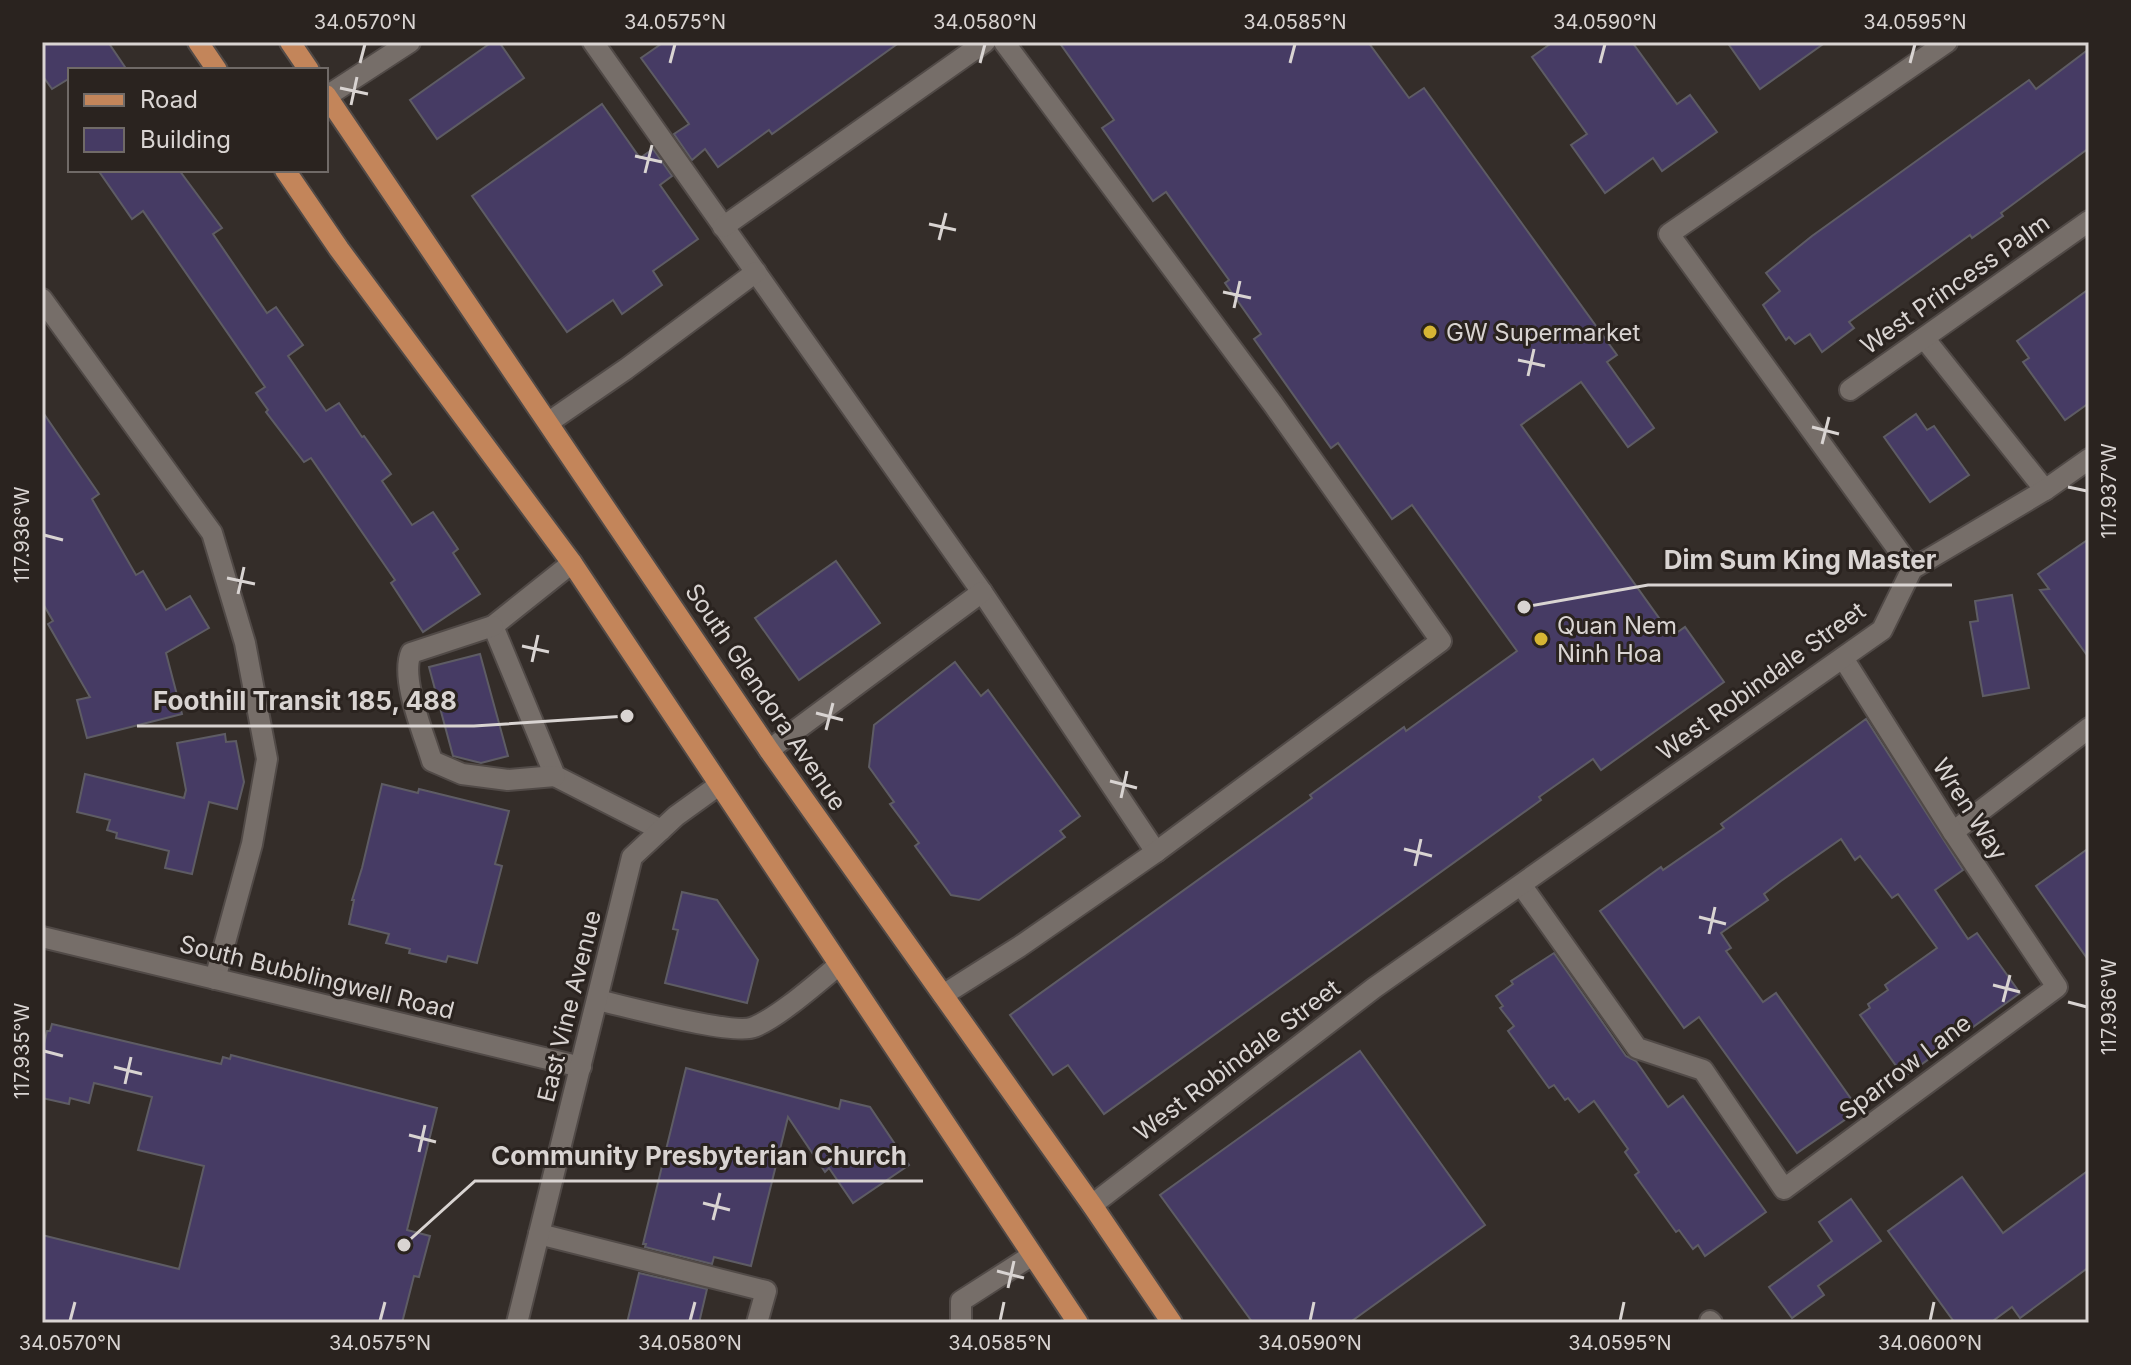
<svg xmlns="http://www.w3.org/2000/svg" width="2131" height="1365" font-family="Inter,sans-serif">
	<rect width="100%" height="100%" fill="#342d29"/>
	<!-- building -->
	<g fill="#463b64" stroke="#5e5c64" stroke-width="2">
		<polygon points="42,42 108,42 127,70 70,70 70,78 52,89 42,75"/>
		<polygon points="492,42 499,42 524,78 437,139 410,100"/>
		<polygon points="664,42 900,42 772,134 769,130 718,167 705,149 692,160 674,134 689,124 641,58"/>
		<polygon points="1059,42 1368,42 1409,98 1424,88 1617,355 1607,362 1654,428 1628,447 1581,382 1521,425 1672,636 1685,627 1724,682 1601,770 1593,759 1539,797 1541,800 1104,1114 1068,1065 1053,1075 1010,1015 1312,798 1310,795 1404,727 1406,731 1517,651 1412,505 1392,519 1338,443 1331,448 1254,339 1261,334 1225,283 1229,280 1166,192 1153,201 1102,128 1114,120"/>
		<polygon points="1553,42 1632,42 1677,104 1690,95 1717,132 1662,171 1653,158 1605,193 1571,145 1587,134 1532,57"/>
		<polygon points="1727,42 1826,42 1760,89"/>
		<polygon points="2089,49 2089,148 2001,213 2003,216 1972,238 1970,235 1849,322 1854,328 1822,352 1810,334 1795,344 1789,337 1786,340 1763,305 1780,291 1766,273 1812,236 2029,80 2036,89"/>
		<polygon points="602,104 640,158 653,149 672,176 660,185 698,239 653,271 662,285 622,314 613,300 567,332 472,196"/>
		<polygon points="98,170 179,170 222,228 213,234 267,313 276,307 303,345 288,356 326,411 339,403 362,437 364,436 391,474 382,481 412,525 433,512 458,549 453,553 480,594 423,632 391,583 395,580 311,458 304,462 266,412 268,410 256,393 265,387 143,211 132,219"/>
		<polygon points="2089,289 2089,403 2065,420 2023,362 2029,358 2017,341"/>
		<polygon points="42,411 99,494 92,499 136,575 143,571 166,610 190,596 209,628 166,653 182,714 87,738 77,700 90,697 48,624 53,621 42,602"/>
		<polygon points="1916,414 1927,430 1934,426 1969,475 1930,502 1884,437"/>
		<polygon points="2089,539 2089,658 2040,590 2049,589 2038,574"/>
		<polygon points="836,561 880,623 799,680 755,618"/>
		<polygon points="2012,595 2029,688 1983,696 1970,622 1978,621 1975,601"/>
		<polygon points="480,654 508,756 481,763 453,756 429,667"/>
		<polygon points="955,662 981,696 988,690 1080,816 1060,831 1065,837 979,900 951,895 915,846 919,843 890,804 894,802 869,767 874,725"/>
		<polygon points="1866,719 1963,870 1935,890 1968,939 1977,933 2020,993 1904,1077 1860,1015 1870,1008 1868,1004 1888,990 1885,985 1937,948 1898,894 1892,898 1860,856 1855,860 1841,839 1781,881 1764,894 1768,900 1721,933 1731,948 1726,951 1763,1002 1776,993 1859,1110 1797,1153 1699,1017 1684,1028 1600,911 1661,867 1663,870 1724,828 1721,824"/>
		<polygon points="225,734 226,742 236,741 244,782 237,809 209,802 192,874 165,868 169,851 116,838 117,833 107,830 110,820 77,812 85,774 184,798 186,790 177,743"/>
		<polygon points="382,784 418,793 419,789 509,811 495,864 502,866 477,963 448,956 446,962 409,953 410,949 386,943 389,934 349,924 354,900 352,900 362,868"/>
		<polygon points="2089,848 2089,961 2036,886"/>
		<polygon points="682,892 717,900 758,960 747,1003 665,983 678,930 673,929"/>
		<polygon points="1554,953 1626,1056 1636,1061 1668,1107 1683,1096 1766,1212 1705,1256 1698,1245 1693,1249 1679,1230 1676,1232 1635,1175 1639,1172 1625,1152 1628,1149 1594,1101 1579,1112 1568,1098 1565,1100 1554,1085 1549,1088 1508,1031 1514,1026 1500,1008 1503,1006 1496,996 1513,984 1511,981"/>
		<polygon points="52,1024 221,1064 223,1057 230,1059 231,1055 437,1108 407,1230 430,1236 419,1277 414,1276 402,1323 42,1323 42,1235 179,1269 204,1166 138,1150 152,1097 94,1083 89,1103 70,1098 69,1104 42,1098 42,1053 47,1031 50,1031"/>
		<polygon points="1360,1051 1485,1225 1349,1323 1253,1323 1160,1195"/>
		<polygon points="686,1068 839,1109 841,1100 870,1107 909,1165 853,1203 829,1168 825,1172 788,1117 751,1266 714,1257 712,1264 645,1247 646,1244 643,1244"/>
		<polygon points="2089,1170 2089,1267 2020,1318 2012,1307 1990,1323 1955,1323 1888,1231 1962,1177 2003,1233"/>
		<polygon points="1851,1199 1881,1241 1818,1286 1824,1295 1792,1318 1769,1287 1832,1241 1819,1222"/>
		<polygon points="639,1273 707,1289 699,1323 627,1323"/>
	</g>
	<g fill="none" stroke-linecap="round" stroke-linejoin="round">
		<!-- minor casing -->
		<g stroke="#514a47" stroke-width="24">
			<g id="minor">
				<polyline points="593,42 982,592 1156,852"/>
				<polyline points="327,96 410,42"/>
				<polyline points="723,227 985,42"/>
				<polyline points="42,299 212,533 245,643 267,759 252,844 215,979"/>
				<polyline points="1924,338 2045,490"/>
				<polyline points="1850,390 2089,221"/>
				<polyline points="549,422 626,369 756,272"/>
				<polyline points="572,563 493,626 555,776 661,830"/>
				<polyline points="1912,569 1669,234 1947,42"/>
				<polyline points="1912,569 2045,490 2089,459"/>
				<path d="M493 626 411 653C400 679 424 734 432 761L462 774 508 780 555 776"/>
				<polyline points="769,750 982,592"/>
				<polyline points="1953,832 2089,728"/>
				<polyline points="1522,886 1637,1048 1703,1070 1784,1189 2057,987 1953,832 1843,658"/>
				<polyline points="42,937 581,1067"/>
				<polyline points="943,995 1019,947 1156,852 1441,641 1273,404 1004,42"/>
				<path d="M597 1000C625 1006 734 1036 754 1027 779 1017 817 983 839 965"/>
				<polyline points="1092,1205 1374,988 1882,630 1912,569"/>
				<polyline points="539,1234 766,1291 757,1323"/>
				<polyline points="1710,1321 1712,1323"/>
				<polyline points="517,1323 632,857 676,816 719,785"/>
				<polyline points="961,1323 961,1301 1031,1256"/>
			</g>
		</g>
		<!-- major casing -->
		<g stroke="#514a47" stroke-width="24">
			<g id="major">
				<polyline points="198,42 217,70"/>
				<polyline points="290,42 309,70"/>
				<polyline points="326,95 769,750 1092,1205 1172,1323"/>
				<polyline points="285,170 339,249 572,563 1078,1323"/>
			</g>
		</g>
		<!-- minor -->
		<use href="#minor" stroke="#766e69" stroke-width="20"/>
		<!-- major -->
		<use href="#major" stroke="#c3855a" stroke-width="20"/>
	</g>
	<!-- ticks -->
	<path fill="none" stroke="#d9d4d2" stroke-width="3" d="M360 63 365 44M670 63 675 44M980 63 985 44M1290 63 1295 44M1600 63 1605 44M1910 63 1915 44M340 88 368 94M351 105 357 77M635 156 662 162M645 173 652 145M929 224 956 230M939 240 946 213M1223 292 1251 298M1234 308 1240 281M1518 360 1545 366M1528 376 1534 349M1812 427 1839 434M1822 444 1829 417M2068 487 2087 491M44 535 63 540M227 578 255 584M238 594 244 567M522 646 549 652M532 662 538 635M816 713 843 720M826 730 833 703M1110 781 1137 788M1121 798 1127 771M1404 849 1432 856M1415 866 1421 839M1699 917 1726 924M1709 934 1715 907M1993 985 2020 992M2003 1002 2010 975M2068 1002 2087 1007M44 1051 63 1056M114 1067 142 1074M125 1084 131 1057M409 1135 436 1142M419 1152 425 1125M703 1203 730 1210M713 1220 720 1193M997 1271 1024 1278M1008 1288 1014 1261M70 1321 75 1302M380 1321 385 1302M690 1321 695 1302M1000 1321 1004 1302M1310 1321 1314 1302M1620 1321 1624 1302M1930 1321 1934 1302"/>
	<!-- markers -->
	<g fill="#d6b534" stroke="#2a231f" stroke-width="3">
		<circle cx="1430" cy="332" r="8"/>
		<circle cx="1541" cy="639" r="8"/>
	</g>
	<g text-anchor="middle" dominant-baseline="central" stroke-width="6" stroke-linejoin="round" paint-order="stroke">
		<!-- street labels -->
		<g font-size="24" fill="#d9d4d2" stroke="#2a231f">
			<text transform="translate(1955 284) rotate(-35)">West Princess Palm</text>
			<text transform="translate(1761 681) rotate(-36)">West Robindale Street</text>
			<text transform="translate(766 697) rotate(56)">South Glendora Avenue</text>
			<text transform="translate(1970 809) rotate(57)">Wren Way</text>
			<text transform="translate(317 977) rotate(14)">South Bubblingwell Road</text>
			<text transform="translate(569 1006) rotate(-76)">East Vine Avenue</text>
			<text transform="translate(1237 1060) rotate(-37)">West Robindale Street</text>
			<text transform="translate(1905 1067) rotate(-37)">Sparrow Lane</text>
		</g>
		<!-- poi labels -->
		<g font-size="24" fill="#d9d4d2" stroke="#2a231f" text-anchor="start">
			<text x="1446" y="332">GW Supermarket</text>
			<text x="1557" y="625">Quan Nem<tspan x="1557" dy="28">Ninh Hoa</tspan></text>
		</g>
	</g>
	<!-- callouts -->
	<path fill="none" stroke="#d9d4d2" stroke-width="3" d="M1524 607L1648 585H1952M627 716L474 726H137M404 1245L475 1181H923"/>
	<g fill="#d9d4d2" stroke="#2a231f" stroke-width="3">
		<circle cx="1524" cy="607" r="8"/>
		<circle cx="627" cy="716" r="8"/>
		<circle cx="404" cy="1245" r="8"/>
	</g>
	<g font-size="26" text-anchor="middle" font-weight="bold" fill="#d9d4d2" stroke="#2a231f" stroke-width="6" stroke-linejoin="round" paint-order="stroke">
		<text x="1800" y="569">Dim Sum King Master</text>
		<text x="305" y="710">Foothill Transit 185, 488</text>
		<text x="699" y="1165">Community Presbyterian Church</text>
	</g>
	<!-- border -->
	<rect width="2131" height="1365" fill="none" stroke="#2a231f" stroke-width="88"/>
	<!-- legend -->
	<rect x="68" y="68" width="260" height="104" fill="#2a231f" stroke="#706a67" stroke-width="2"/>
	<rect x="84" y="94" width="40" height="12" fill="#c3855a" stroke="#706a67" stroke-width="2"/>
	<text x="140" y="108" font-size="24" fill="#d9d4d2">Road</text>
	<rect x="84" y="128" width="40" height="24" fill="#463b64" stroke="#706a67" stroke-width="2"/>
	<text x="140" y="148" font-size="24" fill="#d9d4d2">Building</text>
	<rect x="44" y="44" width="2043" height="1277" fill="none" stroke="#d9d4d2" stroke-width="3"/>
	<g font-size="20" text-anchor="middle" fill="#d9d4d2">
		<text x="365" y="29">34.0570°N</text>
		<text x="675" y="29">34.0575°N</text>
		<text x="985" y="29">34.0580°N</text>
		<text x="1295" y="29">34.0585°N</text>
		<text x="1605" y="29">34.0590°N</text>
		<text x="1915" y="29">34.0595°N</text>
		<text transform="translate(2109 491) rotate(-90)" y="7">117.937°W</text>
		<text transform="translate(22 535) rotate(-90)" y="7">117.936°W</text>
		<text transform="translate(2109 1007) rotate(-90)" y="7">117.936°W</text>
		<text transform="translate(22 1051) rotate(-90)" y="7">117.935°W</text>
		<text x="70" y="1350">34.0570°N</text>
		<text x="380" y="1350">34.0575°N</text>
		<text x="690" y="1350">34.0580°N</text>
		<text x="1000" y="1350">34.0585°N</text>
		<text x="1310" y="1350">34.0590°N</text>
		<text x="1620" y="1350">34.0595°N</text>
		<text x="1930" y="1350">34.0600°N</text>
	</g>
</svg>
